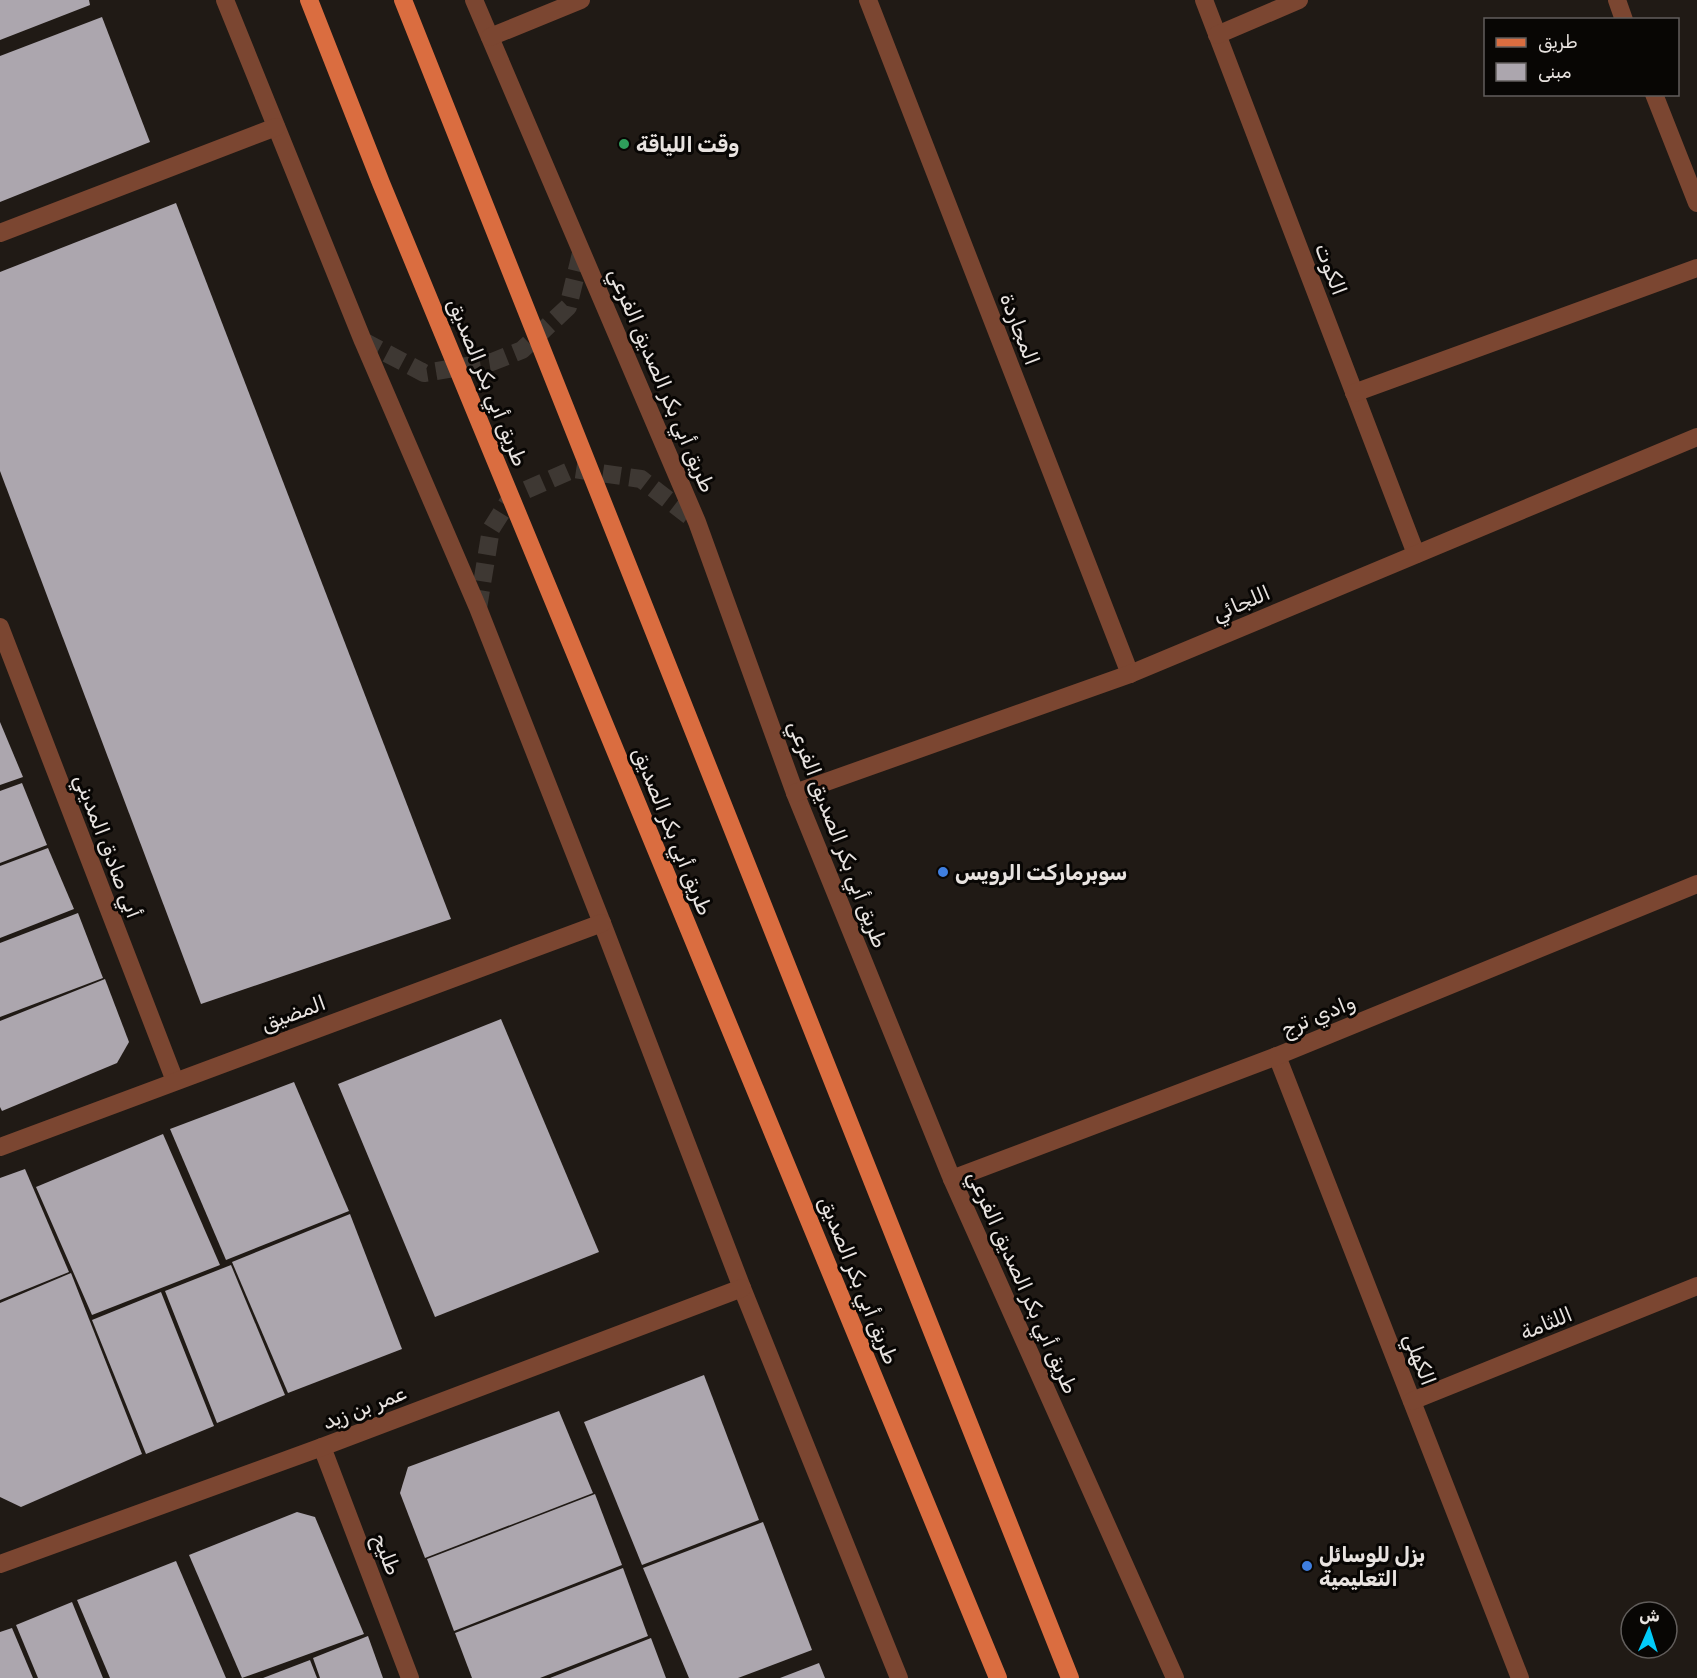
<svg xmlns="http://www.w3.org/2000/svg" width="1697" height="1678" font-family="Rubik,'Noto Sans Arabic',sans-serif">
	<rect width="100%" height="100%" fill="#201a15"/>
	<!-- building -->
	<g fill="#aca6ae">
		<polygon points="0,0 89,0 90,5 0,40"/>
		<polygon points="102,17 150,142 0,202 0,56"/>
		<polygon points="176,203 451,919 201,1004 0,471 0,272"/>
		<polygon points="0,722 23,777 0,785"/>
		<polygon points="22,783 47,845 0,863 0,791"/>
		<polygon points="48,848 74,909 0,938 0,866"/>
		<polygon points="78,913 103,978 0,1017 0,943"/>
		<polygon points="105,979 129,1042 117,1063 2,1111 0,1107 0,1021"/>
		<polygon points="501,1019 599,1252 435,1317 338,1084"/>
		<polygon points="294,1082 349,1211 226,1260 170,1129"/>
		<polygon points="163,1134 220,1265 92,1315 36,1187"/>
		<polygon points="25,1169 69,1272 0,1300 0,1178"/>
		<polygon points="350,1214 402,1349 288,1393 232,1262"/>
		<polygon points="231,1265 285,1395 217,1423 165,1291"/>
		<polygon points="71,1273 142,1454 21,1507 0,1497 0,1303"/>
		<polygon points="161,1292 214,1426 146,1454 92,1320"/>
		<polygon points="704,1375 759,1520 642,1565 584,1422"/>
		<polygon points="559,1411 593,1493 425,1558 400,1493 408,1467"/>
		<polygon points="595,1494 622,1565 454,1631 427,1559"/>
		<polygon points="297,1512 315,1517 364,1634 242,1678 189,1555"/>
		<polygon points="763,1522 812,1650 738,1678 689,1678 643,1568"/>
		<polygon points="176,1561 226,1678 110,1678 77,1600"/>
		<polygon points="623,1568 648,1636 540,1678 472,1678 455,1633"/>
		<polygon points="72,1602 103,1678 38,1678 16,1625"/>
		<polygon points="12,1628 33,1678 0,1678 0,1632"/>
		<polygon points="368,1636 383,1678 320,1678 313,1658"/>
		<polygon points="651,1638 666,1678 550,1678"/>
		<polygon points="310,1660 317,1678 263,1678"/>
		<polygon points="819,1663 825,1678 780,1678"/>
	</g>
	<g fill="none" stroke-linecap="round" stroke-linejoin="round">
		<!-- minor-tunnel -->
		<g stroke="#3e3833" stroke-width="18" stroke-dasharray="18 9" stroke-linecap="butt">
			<polyline points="363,341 424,373 492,362 522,350 568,307 582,249"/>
			<polyline points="478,608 491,529 512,496 574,469 641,479 697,522"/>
		</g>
		<!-- minor -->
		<g stroke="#7b4631" stroke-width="18">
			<polyline points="225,0 363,341 478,608 602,923 742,1288 899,1678"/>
			<polyline points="474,0 697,522 795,793 952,1179 1175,1678"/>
			<polyline points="868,0 1130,674"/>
			<polyline points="1204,0 1416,554"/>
			<polyline points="1617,0 1624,20"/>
			<polyline points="1217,35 1299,0"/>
			<polyline points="490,37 581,0"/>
			<polyline points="1654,94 1697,203"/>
			<polyline points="0,233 276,127"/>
			<polyline points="1354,393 1697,268"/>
			<polyline points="0,627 175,1081"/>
			<polyline points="795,793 1130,674 1697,437"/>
			<polyline points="1277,1056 1520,1678"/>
			<polyline points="0,1147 602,923"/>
			<polyline points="952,1179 1277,1056 1697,884"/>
			<polyline points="1412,1401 1697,1286"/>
			<polyline points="322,1447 410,1678"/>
			<polyline points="0,1564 322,1447 742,1288"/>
		</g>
		<!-- major -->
		<g stroke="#da6d40" stroke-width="18">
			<polyline points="309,0 381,183 998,1678"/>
			<polyline points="403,0 1070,1678"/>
		</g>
	</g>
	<!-- markers -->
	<circle fill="#2e9e5b" stroke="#080604" stroke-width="2" cx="624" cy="144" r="6"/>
	<g fill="#3f7fe0" stroke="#080604" stroke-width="2">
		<circle cx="943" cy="872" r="6"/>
		<circle cx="1307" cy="1566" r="6"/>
	</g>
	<g text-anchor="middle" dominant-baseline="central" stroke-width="6" stroke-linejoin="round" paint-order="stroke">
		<!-- poi labels -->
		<g font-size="21" font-weight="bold" fill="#e8e3e0" stroke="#080604" text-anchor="start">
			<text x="636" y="144">وقت اللياقة</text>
			<text x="955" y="872">سوبرماركت الرويس</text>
			<text x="1319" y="1554">بزل للوسائل<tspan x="1319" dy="24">التعليمية</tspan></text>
		</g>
		<!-- street labels -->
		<g font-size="21" fill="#e8e3e0" stroke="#080604">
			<text transform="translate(1331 269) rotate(69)">الكوت</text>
			<text transform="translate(1020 329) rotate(69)">المجاردة</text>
			<text transform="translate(662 380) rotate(67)">طريق أبي بكر الصديق الفرعي</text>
			<text transform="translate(488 382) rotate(68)">طريق أبي بكر الصديق</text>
			<text transform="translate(1241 603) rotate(-23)">اللجائي</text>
			<text transform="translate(673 831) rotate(68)">طريق أبي بكر الصديق</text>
			<text transform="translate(838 834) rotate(69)">طريق أبي بكر الصديق الفرعي</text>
			<text transform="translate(108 846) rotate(69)">أبي صادق المديني</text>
			<text transform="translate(293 1013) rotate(-20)">المضيق</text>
			<text transform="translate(1318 1015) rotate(-22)">وادي ترج</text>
			<text transform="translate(859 1280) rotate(68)">طريق أبي بكر الصديق</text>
			<text transform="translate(1023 1282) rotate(66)">طريق أبي بكر الصديق الفرعي</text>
			<text transform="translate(1546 1323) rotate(-22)">اللثامة</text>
			<text transform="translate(1420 1359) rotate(69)">الكهلي</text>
			<text transform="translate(364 1407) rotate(-21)">عمر بن زيد</text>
			<text transform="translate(387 1554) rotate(69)">طليح</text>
		</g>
	</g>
	<!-- legend -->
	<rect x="1484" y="18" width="195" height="78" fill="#080604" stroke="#625e5c" stroke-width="1.5"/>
	<rect x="1496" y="38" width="30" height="9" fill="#da6d40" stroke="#625e5c" stroke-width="1.5"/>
	<text x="1538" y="48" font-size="18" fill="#e8e3e0">طريق</text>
	<rect x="1496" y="63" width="30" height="18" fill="#aca6ae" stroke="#625e5c" stroke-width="1.5"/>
	<text x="1538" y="78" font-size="18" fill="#e8e3e0">مبنى</text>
	<!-- north arrow -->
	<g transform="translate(1649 1630) rotate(3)"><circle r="28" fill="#080604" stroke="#625e5c" stroke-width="1.5"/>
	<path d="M0-4.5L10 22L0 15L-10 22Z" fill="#02cbf9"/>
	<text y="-9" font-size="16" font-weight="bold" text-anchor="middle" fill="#e8e3e0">ش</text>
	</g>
</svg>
